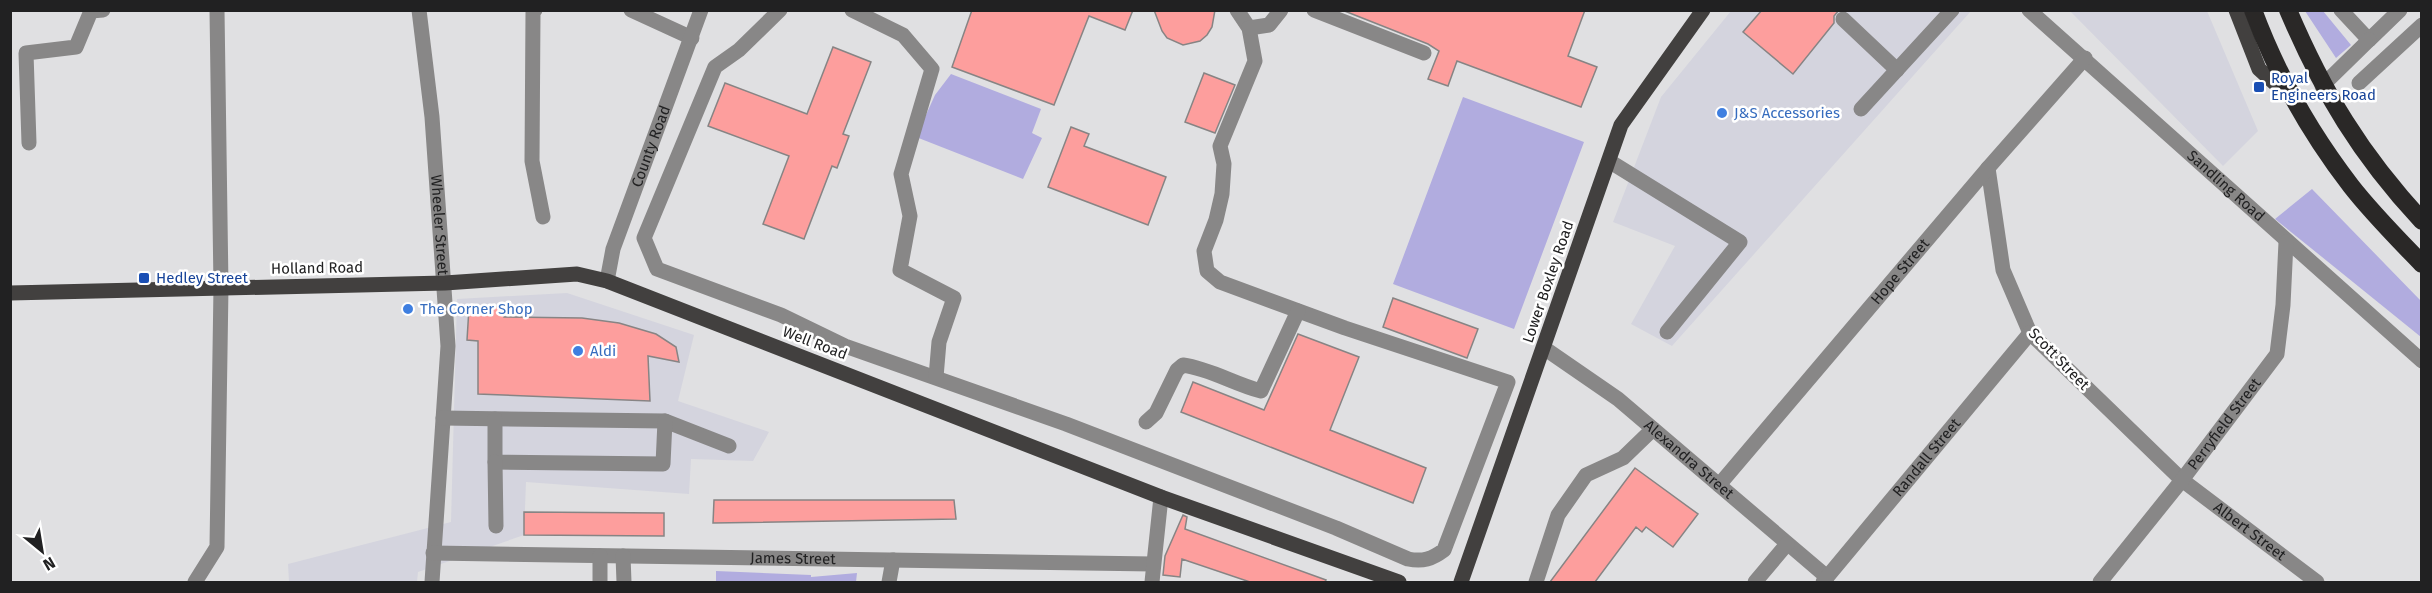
<svg xmlns="http://www.w3.org/2000/svg" width="2432" height="593" font-family="'Fira Sans',sans-serif">
  <rect width="100%" height="100%" fill="#e0e0e2"/>
  <path fill="#d4d4de" d="M1731,11H1971L1672,346L1631,324L1675,246L1613,222L1661,97Z
    M2070,11H2207L2258,131L2223,166Z
    M567,293L694,335L678,401L769,432L753,461L691,459L689,494L526,482L524,535L418,572L417,582H289L288,564L451,522L457,299Z"/>
  <path fill="#b1acdf" d="M2305,11H2323L2351,45L2336,58Z
    M951,74L1041,109L1032,133L1042,138L1023,179L916,137L935,95Z
    M1463,97L1584,142L1514,329L1393,284Z
    M2312,189L2421,301V337L2275,219Z
    M716,571L811,575V577L857,573L856,582H716Z"/>
  <path fill="#fd9e9d" stroke="#878484" stroke-width="1.5" d="M972,10H1133L1125,30L1089,16L1054,105L952,67Z
    M1154,10H1215L1212,27L1207,35L1200,41L1183,45L1167,38L1162,31Z
    M1342,10H1585L1568,56L1597,67L1581,107L1457,61L1448,86L1428,79L1439,51L1428,44Z
    M1762,10H1839L1834,16V23L1793,74L1743,32Z
    M833,47L871,62L843,134L849,136L837,168L832,166L804,239L763,224L789,156L708,126L725,83L807,114Z
    M1204,73L1235,85L1215,133L1185,122Z
    M1071,127L1089,134L1084,146L1166,177L1148,225L1048,187Z
    M1393,298L1478,329L1467,358L1383,327Z
    M504,306V317L582,318L619,323L656,334L676,347L679,362L648,356L650,401L478,394V341L467,340L469,308Z
    M1298,334L1359,357L1330,430L1426,468L1413,503L1181,412L1193,382L1264,410Z
    M1635,468L1698,514L1673,547L1646,527L1642,532L1636,527L1595,582H1550Z
    M714,500H954L956,519L713,523Z
    M524,512L664,513V536L524,535Z
    M1183,515L1187,517L1185,529L1326,580L1325,582H1250L1182,559L1180,577L1163,575L1165,556Z"/>
  <g fill="none" stroke-linecap="round" stroke-linejoin="round">
    <g stroke="#888787" stroke-width="15">
      <path id="s1" d="M419,10L432,117L448,346L432,582"/>
      <path d="M535,10L533,12L532,161L543,217"/>
      <path d="M631,10L692,38"/>
      <path d="M780,10L739,50L715,67L644,238L657,269L781,315L845,346L1066,424L1336,528L1408,559C1423,562 1432,559 1444,550L1508,382L1345,328L1220,282L1207,271L1204,251L1216,220L1222,194L1224,164L1220,146L1255,61L1249,28L1237,10"/>
      <path d="M852,10L903,35L932,69L901,174L910,216L900,270L954,298L939,342L936,377"/>
      <path d="M1314,10L1424,53"/>
      <path id="s2" d="M2029,10L2422,361"/>
      <path d="M2341,10L2369,40L2400,10"/>
      <path d="M1843,19L1897,70"/>
      <path d="M1249,28L1269,25L1281,10"/>
      <path d="M2359,83L2422,25"/>
      <path d="M2322,86L2369,40"/>
      <path d="M1861,109L1952,10"/>
      <path d="M29,143L26,53L76,47L91,11L103,10"/>
      <path d="M1609,161L1740,242L1667,332"/>
      <path id="s3" d="M1988,168L2003,270L2030,333L2182,480L2317,582"/>
      <path id="s4" d="M607,281L613,249L701,10"/>
      <path id="s5" d="M1544,348L1618,399L1827,577"/>
      <path d="M443,418L665,421L729,446"/>
      <path d="M495,419V462L663,464L665,421"/>
      <path d="M1146,422L1156,413L1177,370L1183,365C1211,369 1234,384 1261,391L1298,311"/>
      <path d="M495,462L496,526"/>
      <path id="s6" d="M1719,485L1988,168L2085,58"/>
      <path id="s7" d="M433,553L1153,564"/>
      <path d="M623,556L624,582"/>
      <path d="M195,582L217,547L221,287L217,10"/>
      <path d="M600,582V556"/>
      <path d="M889,582L893,560"/>
      <path d="M1152,582L1161,497"/>
      <path d="M1536,582L1558,515L1586,475L1623,458L1653,429"/>
      <path d="M1755,582L1787,544"/>
      <path id="s8" d="M1823,582L2030,333"/>
      <path id="s9" d="M2100,582L2182,480L2277,354L2283,305L2286,242"/>
    </g>
    <path stroke="#42403f" stroke-width="15" d="M2236,10L2259,69L2290,97
      M10,293L445,283L577,274L607,281L1161,497L1399,582
      M1461,582L1621,125L1703,10"/>
    <path stroke="#2a2827" stroke-width="18" d="M2253,10C2276,72 2311,134 2351,186C2372,213 2398,239 2422,264
      M2288,10C2324,94 2360,154 2422,221"/>
  </g>
  <g fill="#1a4fb4" stroke="#fff" stroke-width="2">
    <rect x="2253" y="81" width="12" height="12" rx="3"/>
    <rect x="138" y="272" width="12" height="12" rx="3"/>
  </g>
  <g fill="#3f7fe0" stroke="#fff" stroke-width="2">
    <circle cx="1722" cy="113" r="6"/>
    <circle cx="408" cy="309" r="6"/>
    <circle cx="578" cy="351" r="6"/>
  </g>
  <g text-anchor="middle" stroke-width="5" stroke-linejoin="round" paint-order="stroke">
    <g font-size="15" fill="#164399" stroke="#fff" text-anchor="start">
      <text x="2271" y="83">Royal<tspan x="2271" dy="17">Engineers Road</tspan></text>
      <text x="156" y="283">Hedley Street</text>
    </g>
    <g font-size="15" fill="#366cbe" stroke="#fff" text-anchor="start">
      <text x="1734" y="118">J&amp;S Accessories</text>
      <text x="420" y="314">The Corner Shop</text>
      <text x="590" y="356">Aldi</text>
    </g>
    <g font-size="15" fill="#212122" stroke="#fff">
      <text dy="5" stroke="none"><textPath href="#s4" startOffset="142">County Road</textPath></text>
      <text dy="5" stroke="none"><textPath href="#s2" startOffset="264">Sandling Road</textPath></text>
      <text dy="5" stroke="none"><textPath href="#s1" startOffset="216">Wheeler Street</textPath></text>
      <text transform="translate(317 268) rotate(-1)" y="5">Holland Road</text>
      <text dy="5" stroke="none"><textPath href="#s6" startOffset="280">Hope Street</textPath></text>
      <text transform="translate(1548 282) rotate(-71)" y="5">Lower Boxley Road</text>
      <text transform="translate(815 343) rotate(21)" y="5">Well Road</text>
      <text transform="translate(2059 359) rotate(46)" y="5">Scott Street</text>
      <text dy="5" stroke="none"><textPath href="#s9" startOffset="201">Perryfield Street</textPath></text>
      <text dy="5" stroke="none"><textPath href="#s8" startOffset="162">Randall Street</textPath></text>
      <text dy="5" stroke="none"><textPath href="#s5" startOffset="183">Alexandra Street</textPath></text>
      <text dy="5" stroke="none"><textPath href="#s3" startOffset="468">Albert Street</textPath></text>
      <text dy="5" stroke="none"><textPath href="#s7" startOffset="360">James Street</textPath></text>
    </g>
  </g>
  <rect width="2432" height="593" fill="none" stroke="#212122" stroke-width="24"/>
  <g transform="translate(42 551) rotate(150)" stroke="#ffffff" stroke-width="4.5" paint-order="stroke">
  <path d="M0-4.5L10 22L0 15L-10 22Z" fill="#212122"/>
  <text y="-9" font-size="16" font-weight="bold" text-anchor="middle" fill="#212122">N</text>
  </g>
</svg>
